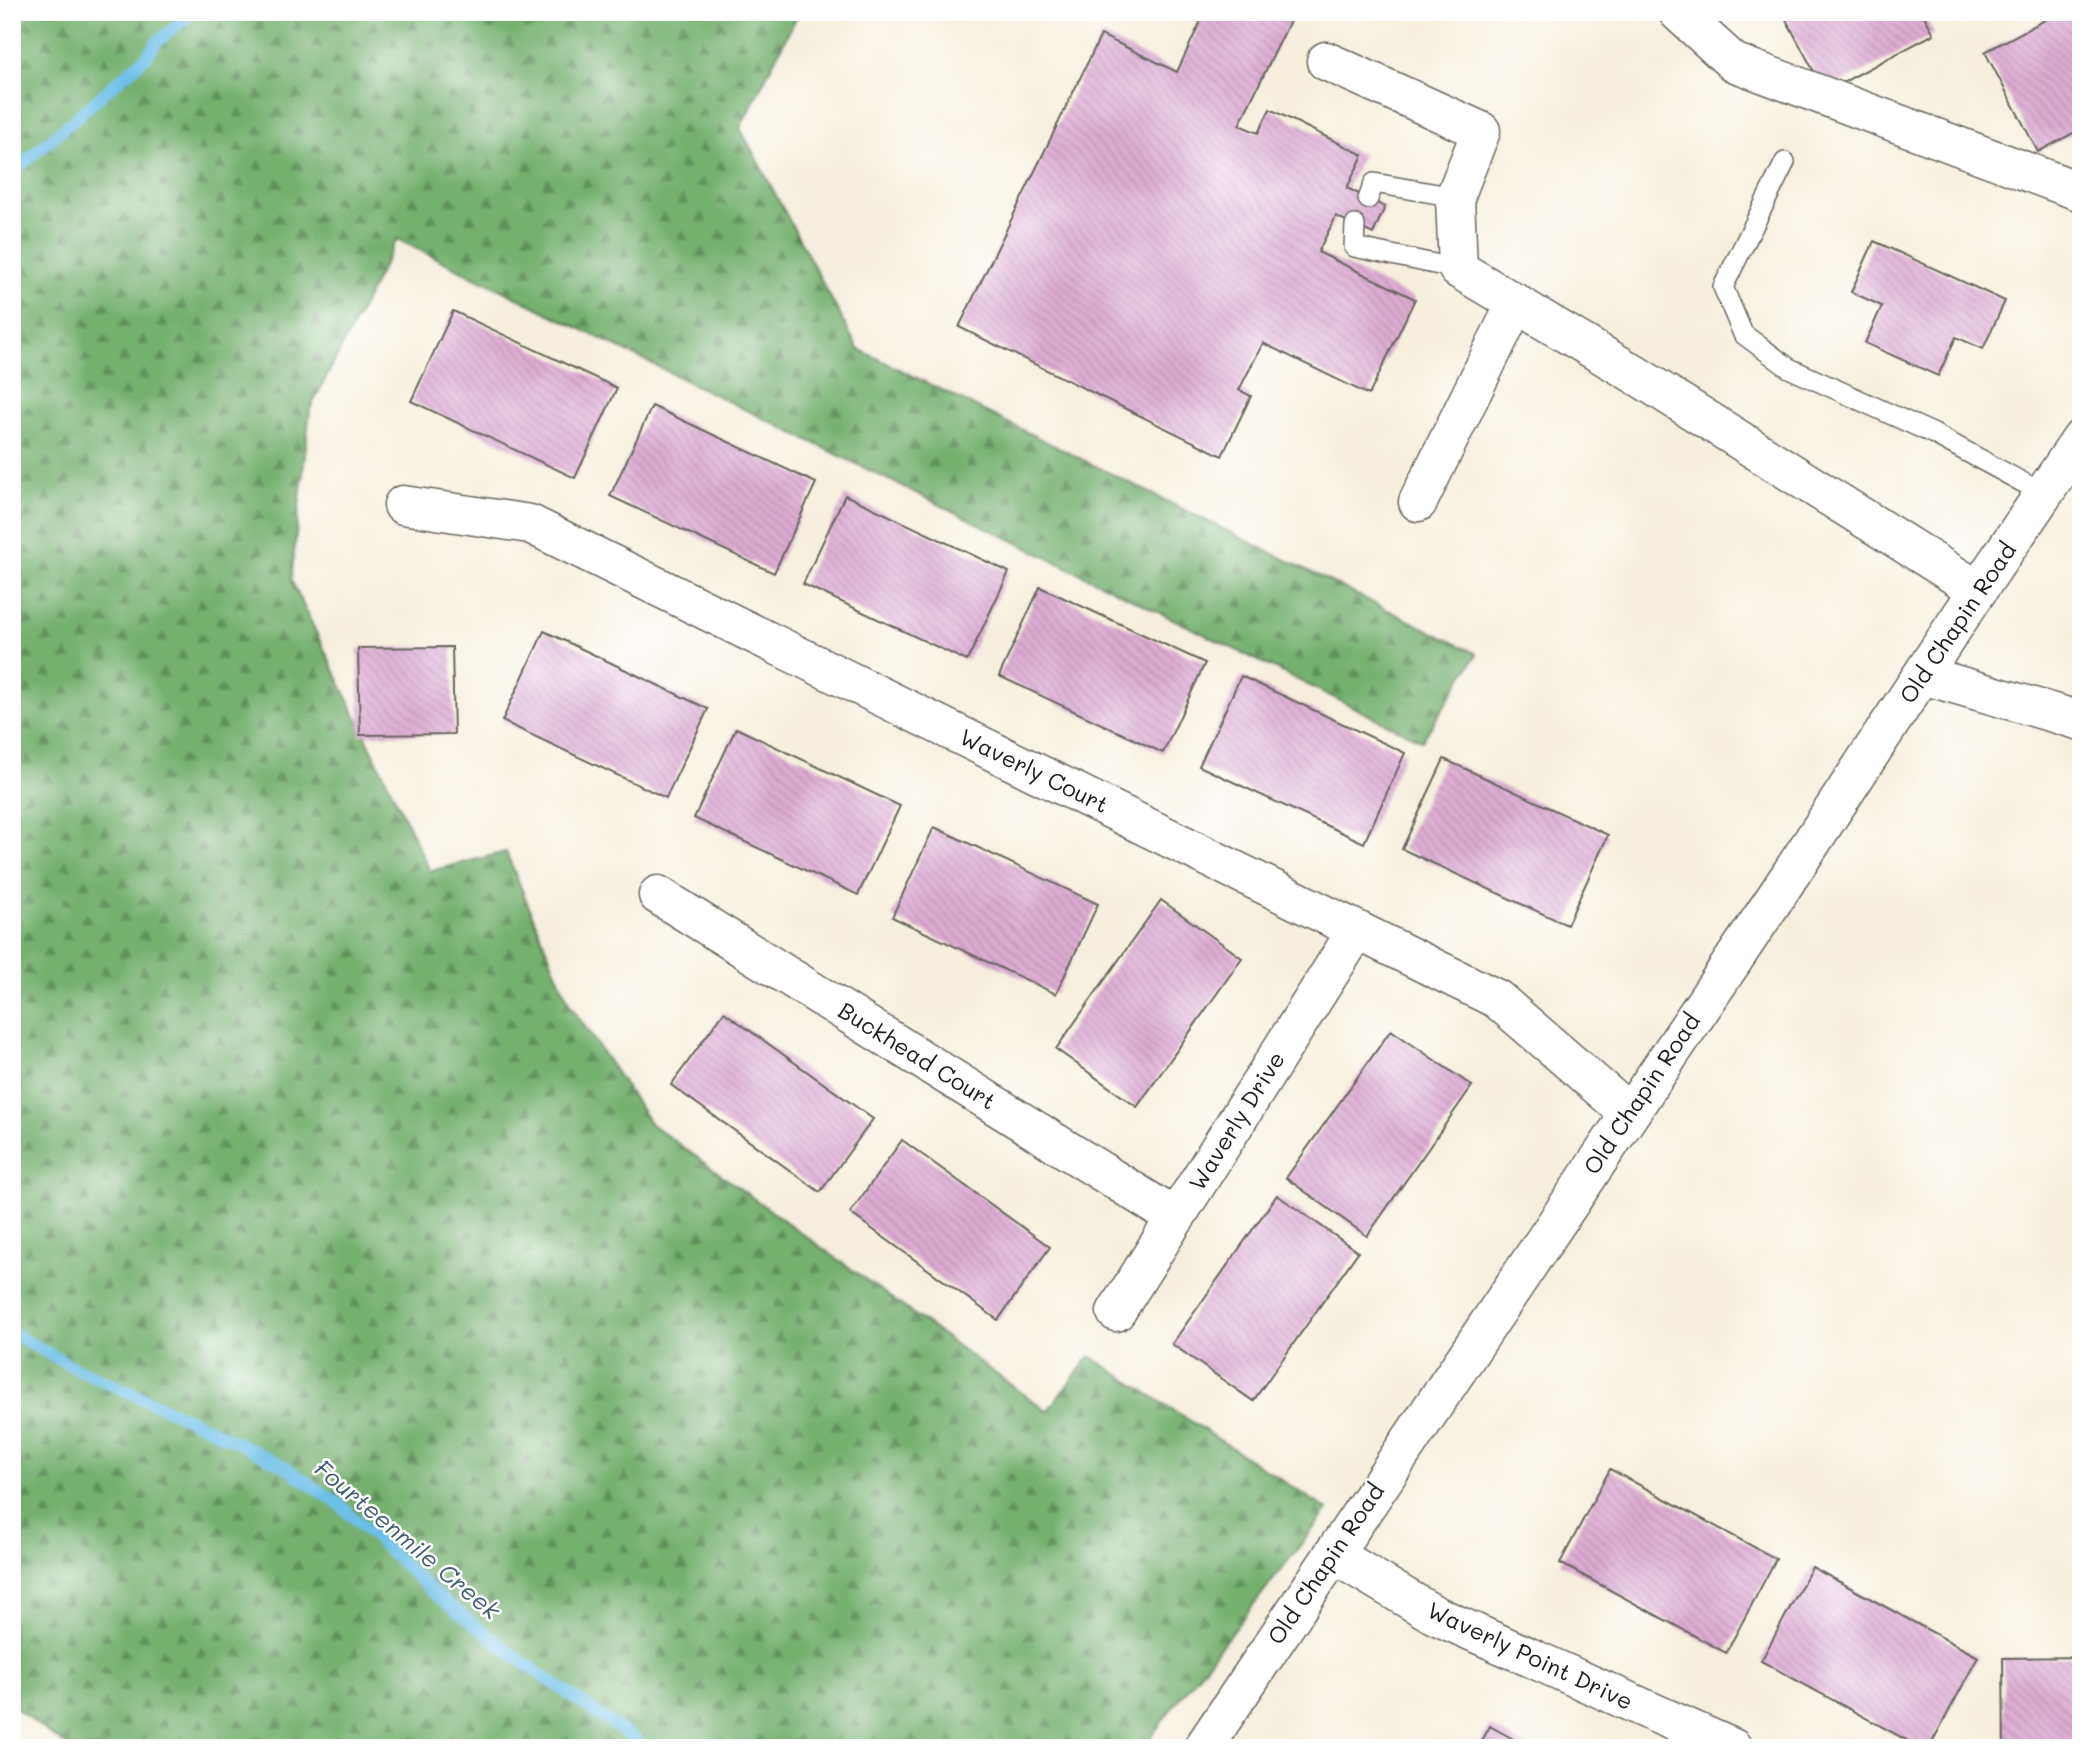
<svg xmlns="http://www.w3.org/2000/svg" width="2093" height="1760" font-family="Mali,sans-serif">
  <defs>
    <pattern id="forest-firs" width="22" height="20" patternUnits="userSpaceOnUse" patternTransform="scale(1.75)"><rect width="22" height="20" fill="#75b06e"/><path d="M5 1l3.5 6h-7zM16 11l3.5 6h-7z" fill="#5f8e5a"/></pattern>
    <pattern id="building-back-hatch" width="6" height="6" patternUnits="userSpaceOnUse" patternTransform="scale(1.75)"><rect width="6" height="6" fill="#ddacd2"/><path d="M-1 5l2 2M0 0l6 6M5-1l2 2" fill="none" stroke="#bd93b4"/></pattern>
  </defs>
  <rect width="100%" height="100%" fill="#fff"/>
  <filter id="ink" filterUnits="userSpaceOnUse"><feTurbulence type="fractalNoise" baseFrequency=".0143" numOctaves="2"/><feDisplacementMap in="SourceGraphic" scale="14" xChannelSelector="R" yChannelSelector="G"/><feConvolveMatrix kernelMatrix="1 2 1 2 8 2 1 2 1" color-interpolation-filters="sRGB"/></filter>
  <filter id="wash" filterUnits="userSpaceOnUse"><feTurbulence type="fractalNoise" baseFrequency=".00686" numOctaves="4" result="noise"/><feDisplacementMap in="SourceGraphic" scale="28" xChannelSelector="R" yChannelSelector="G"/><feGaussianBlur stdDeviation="1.57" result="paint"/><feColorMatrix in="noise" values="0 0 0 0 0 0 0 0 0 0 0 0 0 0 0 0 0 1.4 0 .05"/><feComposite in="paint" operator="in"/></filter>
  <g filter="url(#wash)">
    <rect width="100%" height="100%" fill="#f6efdd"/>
    <path fill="url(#forest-firs)" stroke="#486645" stroke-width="2" d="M12,12H799L740,128L858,349L1477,654L1422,741L397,239L310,409L291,580L430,871L506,852L569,1003L651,1124L1047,1411L1090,1356L1328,1510L1169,1712L1143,1748H69L12,1705Z"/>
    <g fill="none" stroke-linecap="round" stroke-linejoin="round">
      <path stroke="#6dbfe8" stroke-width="12" d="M12,173L146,57L157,42L193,12
        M12,1333L71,1366L208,1428L282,1465L339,1504L434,1593L524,1663L647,1748"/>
    </g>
    <g id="blocks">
      <path fill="url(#building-back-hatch)" d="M1205,12H1277L1291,19L1239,125L1258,133L1270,109L1363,155L1347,188L1385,207L1373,234L1336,216L1318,252L1415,299L1369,395L1263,343L1239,390L1251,396L1222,456L959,327L1101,35L1177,72Z
        M1782,12H1922L1934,34L1825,92Z
        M2060,12H2081V129L2038,152L1985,52Z
        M1874,241L2005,301L1983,349L1956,337L1938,376L1865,343L1882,306L1851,292Z
        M453,311L617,388L575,478L411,401Z
        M652,406L816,483L774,573L610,496Z
        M845,495L1009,572L967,661L803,584Z
        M1040,587L1205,663L1163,753L999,676Z
        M544,631L708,709L666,798L502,721Z
        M452,647L454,734L360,735L358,648Z
        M1241,676L1405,753L1364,843L1199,766Z
        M736,728L900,806L858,895L694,818Z
        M1444,759L1608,835L1567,925L1402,849Z
        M934,827L1098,904L1056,994L892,917Z
        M1161,900L1242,958L1137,1107L1056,1049Z
        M724,1012L873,1119L820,1192L671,1085Z
        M1391,1030L1472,1086L1367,1236L1286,1178Z
        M902,1140L1050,1247L998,1320L850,1213Z
        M1277,1195L1358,1252L1253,1401L1172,1344Z
        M1610,1469L1776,1559L1726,1653L1560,1563Z
        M1812,1567L1978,1657L1929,1748H1921L1761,1661Z
        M2081,1657V1748H2004L2003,1658Z
        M1490,1726L1529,1748H1478Z"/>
    </g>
  </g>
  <g filter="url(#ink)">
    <use href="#blocks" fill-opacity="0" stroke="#686660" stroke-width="2"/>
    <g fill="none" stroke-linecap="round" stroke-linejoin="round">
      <g stroke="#686660" stroke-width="22">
        <path id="lane" d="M1785,162L1723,287L1743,334L1789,368L1934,434L2044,494
          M1368,199L1374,183L1455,197
          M1355,225L1354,247L1458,269"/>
      </g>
      <g stroke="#686660" stroke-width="41">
        <path id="street" d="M1678,12L1733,62L2081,192
          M1326,61L1481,131L1455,197L1458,269L1636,375L1978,590
          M1418,502L1516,303
          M403,505L530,524L1497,999L1629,1113
          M1923,675L2081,721
          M658,895L1176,1218
          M1116,1312L1357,930
          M1333,1554L1435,1615L1733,1748"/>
      </g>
      <g stroke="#686660" stroke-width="41">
        <path id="secondary" d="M1203,1748L1773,901L1978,590L2081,439"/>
      </g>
      <use href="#lane" stroke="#fff" stroke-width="19"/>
      <use href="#street" stroke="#fff" stroke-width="38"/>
      <use href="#secondary" stroke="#fff" stroke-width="38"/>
    </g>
  </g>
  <g text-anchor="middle" stroke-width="5" stroke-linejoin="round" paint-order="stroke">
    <g font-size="23" fill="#1c1c1c" stroke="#fff">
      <text transform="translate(1958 623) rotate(-56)" y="8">Old Chapin Road</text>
      <text transform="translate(1034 771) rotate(26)" y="8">Waverly Court</text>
      <text transform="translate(917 1056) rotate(32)" y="8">Buckhead Court</text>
      <text transform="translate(1642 1094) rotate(-56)" y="8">Old Chapin Road</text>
      <text transform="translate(1237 1121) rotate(-58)" y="8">Waverly Drive</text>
      <text transform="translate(1326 1564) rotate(-56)" y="8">Old Chapin Road</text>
      <text transform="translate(1530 1656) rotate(25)" y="8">Waverly Point Drive</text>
    </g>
    <g font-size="24" font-style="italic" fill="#3c5d6e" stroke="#fff">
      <text transform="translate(407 1540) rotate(40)" y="8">Fourteenmile Creek</text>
    </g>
  </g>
  <rect width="2093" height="1760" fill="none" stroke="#fff" stroke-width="42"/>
</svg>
